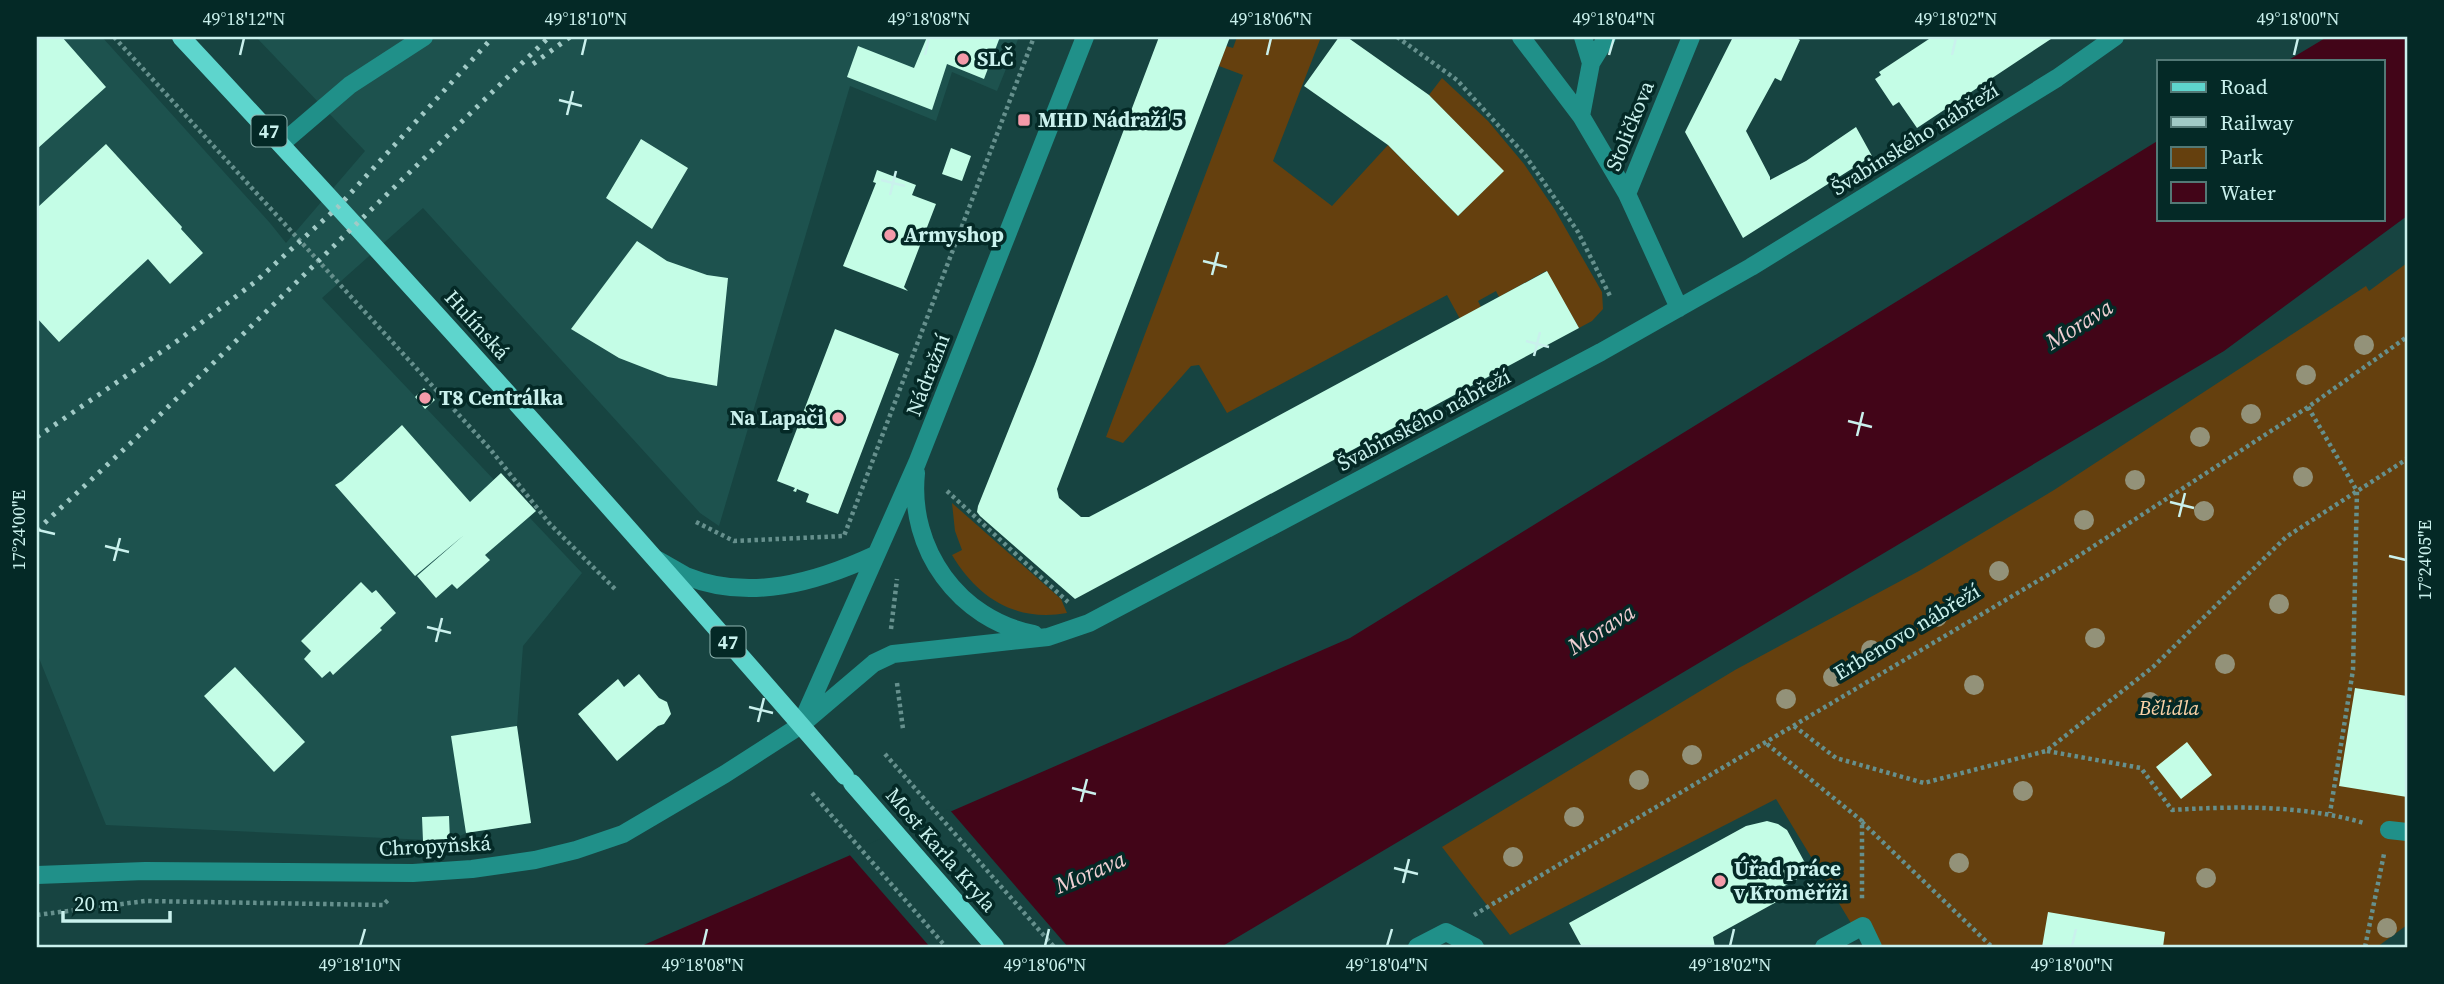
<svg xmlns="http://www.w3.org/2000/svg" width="2444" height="984" font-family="'Source Serif 4',serif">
  <rect width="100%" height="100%" fill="#174441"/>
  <path fill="#1d524e" d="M37,37H102L270,223L286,243L365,151L256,37H1019L997,91L952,72L936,121L850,86L719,526L700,513L423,208L322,298L582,573L523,646L517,726L531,823L466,833L450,841L106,825L37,653Z"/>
  <path fill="#65400e" d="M1237,37H1321L1273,161L1332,206L1388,145L1458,216L1503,171L1429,95L1442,78L1488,121L1524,164L1555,210L1602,292L1603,309L1592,321L1579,328L1546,271L1499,297L1496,291L1478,301L1481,307L1460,319L1447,295L1227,413L1199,365L1191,366L1123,443L1106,437L1243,75L1219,66L1226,46L1233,48Z
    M2407,263V925L2377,947H1863L1860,938L1776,799L1510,935L1442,847L1735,670L1919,571L2054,490L2366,286L2369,291Z
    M952,503L1061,599L1067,613C1015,622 978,598 952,555L962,550L955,531Z"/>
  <path fill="#420518" d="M2327,37H2407V216L2224,351L1221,947H639L1350,638L2159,140V219H2383V61H2287Z"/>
  <path fill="#174441" d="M949,809L1068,947H930L848,853Z"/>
  <path fill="#c4fde6" d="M37,37H62L106,87L37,149Z
    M927,37H1000L984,79L947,64L932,110L847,77L858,46L914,68Z
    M1159,37H1230L1057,489L1059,498L1081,517H1089L1148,486L1547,271L1579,328L1075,599L980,516L977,512L978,506L1035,364Z
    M1339,37H1347L1429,95L1504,171L1458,216L1388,145L1304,86Z
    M1733,37H1795L1800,40L1781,81L1775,78L1746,131L1770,177V180L1806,161L1856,127L1872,156L1743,238L1685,132Z
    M1932,37H2054L1917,128L1899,102L1893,106L1875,79L1881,75L1879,72Z
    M641,139L688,168L652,229L606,198Z
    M106,144L182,227L181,229L203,253L170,284L148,259L59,342L37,318V208Z
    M951,148L971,156L962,181L942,174Z
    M877,170L916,185L912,195L936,204L904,287L908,291L843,266L876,183L873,182Z
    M637,241L667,261L707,275L728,278L717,386L668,377L619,358L571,329Z
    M835,329L899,354L838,514L806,502L809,494L797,489L796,492L793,491L795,488L777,481Z
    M424,388L435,400L425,409L415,397Z
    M402,425L470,502L501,473L536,511L485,555L490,560L457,589L452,584L436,598L417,576L464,535L415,576L335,485L342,481Z
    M361,582L372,593L376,590L396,613L380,628L382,630L333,675L330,671L322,678L304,659L311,651L301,641Z
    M235,667L305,742L274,772L204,696Z
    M639,674L659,698L667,702L671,714L664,724L658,726L617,761L578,714L618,679L624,687Z
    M2355,688L2407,696V797L2339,786Z
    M517,726L531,823L466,833L451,736Z
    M2187,742L2212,775L2181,799L2156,767Z
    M449,816L450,841H423L422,817Z
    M1767,821L1778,824L1787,830L1810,872L1777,890L1782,899L1713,937L1715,947H1582L1569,923L1746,826Z
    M2048,912L2165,932L2163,947H2042Z"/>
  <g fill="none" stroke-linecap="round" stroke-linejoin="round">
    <path stroke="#66908d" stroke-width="4.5" stroke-dasharray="3.5 3.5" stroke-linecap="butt" d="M114,37L490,449L550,524L617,591
      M1397,37L1457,80L1525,155L1578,232L1611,298
      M2308,407L2357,491L2353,670L2330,813
      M947,491L1068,602
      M696,522L734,541L844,536L1034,37
      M891,629L897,579
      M897,683L903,729
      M1794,726L1836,758L1924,783L2046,751L2153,667L2286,537L2407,459
      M1767,744L1862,821V900
      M2047,751L2141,768L2172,810C2235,806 2303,805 2364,823
      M885,754L1054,947
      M812,793L946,947
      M1862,822L1992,947
      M37,915L145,901L383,905L389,899
      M1474,915L2063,566L2308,407L2407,337
      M2365,947L2384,854"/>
    <path stroke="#209089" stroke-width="18" d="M1521,37L1581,116L1627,194L1679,308
      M1583,37L1591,63
      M1581,116L1591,63L1607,37
      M281,144L350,85L424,37
      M1627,194L1691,37
      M916,473C908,549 959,620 1034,634
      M658,560C667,565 677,571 686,576C749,602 817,582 875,555
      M802,722L917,463L1085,37
      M2389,830L2407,832
      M37,875L145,871L413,873L472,869L535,860L576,850L623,834L725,774L801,725L874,663L893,654L1048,637L1089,623L1601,352L1751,267L2057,78L2115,37
      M1417,947L1446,932L1475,947
      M1824,947L1863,926L1873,947"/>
    <path stroke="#5ed5cd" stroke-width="18" d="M181,37C407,279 628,525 845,776
      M852,783L995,947"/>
    <path stroke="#a1cac6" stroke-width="5" stroke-dasharray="3.5 7" stroke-linecap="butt" d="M533,64L570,37
      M37,437L180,339L255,282L338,207L493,37
      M37,530L134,440L549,37"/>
  </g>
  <g fill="#939279">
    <circle cx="2364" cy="345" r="10"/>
    <circle cx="2306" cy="375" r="10"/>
    <circle cx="2251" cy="414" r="10"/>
    <circle cx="2200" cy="437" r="10"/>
    <circle cx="2303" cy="477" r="10"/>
    <circle cx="2135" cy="480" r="10"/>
    <circle cx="2204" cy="511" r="10"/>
    <circle cx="2084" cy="520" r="10"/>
    <circle cx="1999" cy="571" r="10"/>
    <circle cx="2279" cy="604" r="10"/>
    <circle cx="1937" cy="617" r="10"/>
    <circle cx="2095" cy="638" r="10"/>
    <circle cx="1871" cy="650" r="10"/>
    <circle cx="2225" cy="664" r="10"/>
    <circle cx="1833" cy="677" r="10"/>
    <circle cx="1974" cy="685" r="10"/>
    <circle cx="1786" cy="699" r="10"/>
    <circle cx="2150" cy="702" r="10"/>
    <circle cx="1692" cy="755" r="10"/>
    <circle cx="1639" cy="780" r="10"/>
    <circle cx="2023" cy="791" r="10"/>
    <circle cx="1574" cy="817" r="10"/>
    <circle cx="1513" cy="857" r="10"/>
    <circle cx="1959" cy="863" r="10"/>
    <circle cx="2206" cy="878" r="10"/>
    <circle cx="2387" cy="928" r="10"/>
  </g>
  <path fill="none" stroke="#caf1ed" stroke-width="2.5" d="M240,55L244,38M582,55L586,38M925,55L929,38M1267,55L1271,38M1609,55L1614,38M1952,55L1956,38M2294,55L2298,38M559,100L582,106M567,115L573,91M881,180L905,186M890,195L896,171M1203,261L1227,267M1212,275L1218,252M1526,341L1549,347M1534,356L1540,332M1848,421L1872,427M1857,436L1863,412M2170,502L2194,508M2179,517L2185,493M38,530L55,534M105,546L129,552M2389,556L2406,560M114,561L120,538M427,627L451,633M436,642L442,618M749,707L773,713M758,722L764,698M1072,788L1096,794M1081,802L1087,779M1394,868L1418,874M1403,883L1409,859M360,946L365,929M703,946L707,929M1045,946L1049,929M1387,946L1392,929M1730,946L1734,929M2072,946L2076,929"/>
  <g fill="#f39aa9" stroke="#042926" stroke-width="2.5">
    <circle cx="963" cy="59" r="7"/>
    <rect x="1017" y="113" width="14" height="14" rx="3.5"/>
    <circle cx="890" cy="235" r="7"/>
    <circle cx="425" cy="398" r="7"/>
    <circle cx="838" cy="418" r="7"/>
    <circle cx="1720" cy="881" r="7"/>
  </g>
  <g text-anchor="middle" stroke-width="7" stroke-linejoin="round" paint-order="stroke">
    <g fill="#042926" stroke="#8fb5b1" stroke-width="2">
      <rect x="251.5" y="115.5" width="35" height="31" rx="5"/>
      <rect x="710.5" y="626.5" width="35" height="31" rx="5"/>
    </g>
    <g font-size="19" font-weight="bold" fill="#caf1ed">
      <text x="269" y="138">47</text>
      <text x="728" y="649">47</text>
    </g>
    <g font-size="21" font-weight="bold" fill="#caf1ed" stroke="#042926" text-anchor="start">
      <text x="977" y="66">SLČ</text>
      <text x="1038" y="127">MHD Nádraží 5</text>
      <text x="904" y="242">Armyshop</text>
      <text x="439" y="405">T8 Centrálka</text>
      <text x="824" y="425" text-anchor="end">Na Lapači</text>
      <text x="1734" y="876">Úřad práce<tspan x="1734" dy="24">v Kroměříži</tspan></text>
    </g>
    <g font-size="21" fill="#caf1ed" stroke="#042926">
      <text transform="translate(1630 126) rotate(-68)" y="7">Stoličkova</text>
      <text transform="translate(1915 139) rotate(-32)" y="7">Švabinského nábřeží</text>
      <text transform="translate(477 325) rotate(48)" y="7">Hulínská</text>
      <text transform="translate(928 375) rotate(-69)" y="7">Nádražní</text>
      <text transform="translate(1424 420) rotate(-28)" y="7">Švabinského nábřeží</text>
      <text transform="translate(1907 632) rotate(-31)" y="7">Erbenovo nábřeží</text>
      <text transform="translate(435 846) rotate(-3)" y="7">Chropyňská</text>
      <text transform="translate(941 850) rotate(49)" y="7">Most Karla Kryla</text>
    </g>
    <g font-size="21" font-style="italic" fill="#f9d1a6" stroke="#042926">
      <text x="2169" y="715">Bělidla</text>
    </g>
    <g font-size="23" font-style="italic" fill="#efcfd3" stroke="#042926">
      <text transform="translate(2079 324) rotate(-32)" y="8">Morava</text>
      <text transform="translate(1601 629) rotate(-32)" y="8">Morava</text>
      <text transform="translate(1090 872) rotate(-23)" y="8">Morava</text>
    </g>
  </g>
  <rect width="2444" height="984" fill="none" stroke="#042926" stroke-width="77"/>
  <rect x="2157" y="60" width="228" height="161" fill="#042926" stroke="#537976" stroke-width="2"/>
  <rect x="2171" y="82" width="35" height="10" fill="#5ed5cd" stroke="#537976" stroke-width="2"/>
  <text x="2220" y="94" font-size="21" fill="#caf1ed">Road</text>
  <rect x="2171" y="117" width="35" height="10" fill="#a1cac6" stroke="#537976" stroke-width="2"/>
  <text x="2220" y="130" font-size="21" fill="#caf1ed">Railway</text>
  <rect x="2171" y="147" width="35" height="21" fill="#65400e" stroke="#537976" stroke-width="2"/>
  <text x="2220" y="164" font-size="21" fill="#caf1ed">Park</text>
  <rect x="2171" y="182" width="35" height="21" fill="#420518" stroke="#537976" stroke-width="2"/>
  <text x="2220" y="200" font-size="21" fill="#caf1ed">Water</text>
  <path d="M63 911v10h107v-10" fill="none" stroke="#caf1ed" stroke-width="3.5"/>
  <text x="74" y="911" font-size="21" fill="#caf1ed" stroke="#042926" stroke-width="5" paint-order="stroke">20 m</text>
  <rect x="38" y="38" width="2368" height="908" fill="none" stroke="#caf1ed" stroke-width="2.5"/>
  <g font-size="18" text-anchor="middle" fill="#caf1ed">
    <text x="244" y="25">49°18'12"N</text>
    <text x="586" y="25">49°18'10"N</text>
    <text x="929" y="25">49°18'08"N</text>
    <text x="1271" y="25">49°18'06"N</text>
    <text x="1614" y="25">49°18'04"N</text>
    <text x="1956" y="25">49°18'02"N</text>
    <text x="2298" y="25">49°18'00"N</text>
    <text transform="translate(19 530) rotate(-90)" y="6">17°24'00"E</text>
    <text transform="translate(2425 560) rotate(-90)" y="6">17°24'05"E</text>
    <text x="360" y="971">49°18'10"N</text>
    <text x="703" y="971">49°18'08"N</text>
    <text x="1045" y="971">49°18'06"N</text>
    <text x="1387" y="971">49°18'04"N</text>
    <text x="1730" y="971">49°18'02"N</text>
    <text x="2072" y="971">49°18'00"N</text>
  </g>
</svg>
